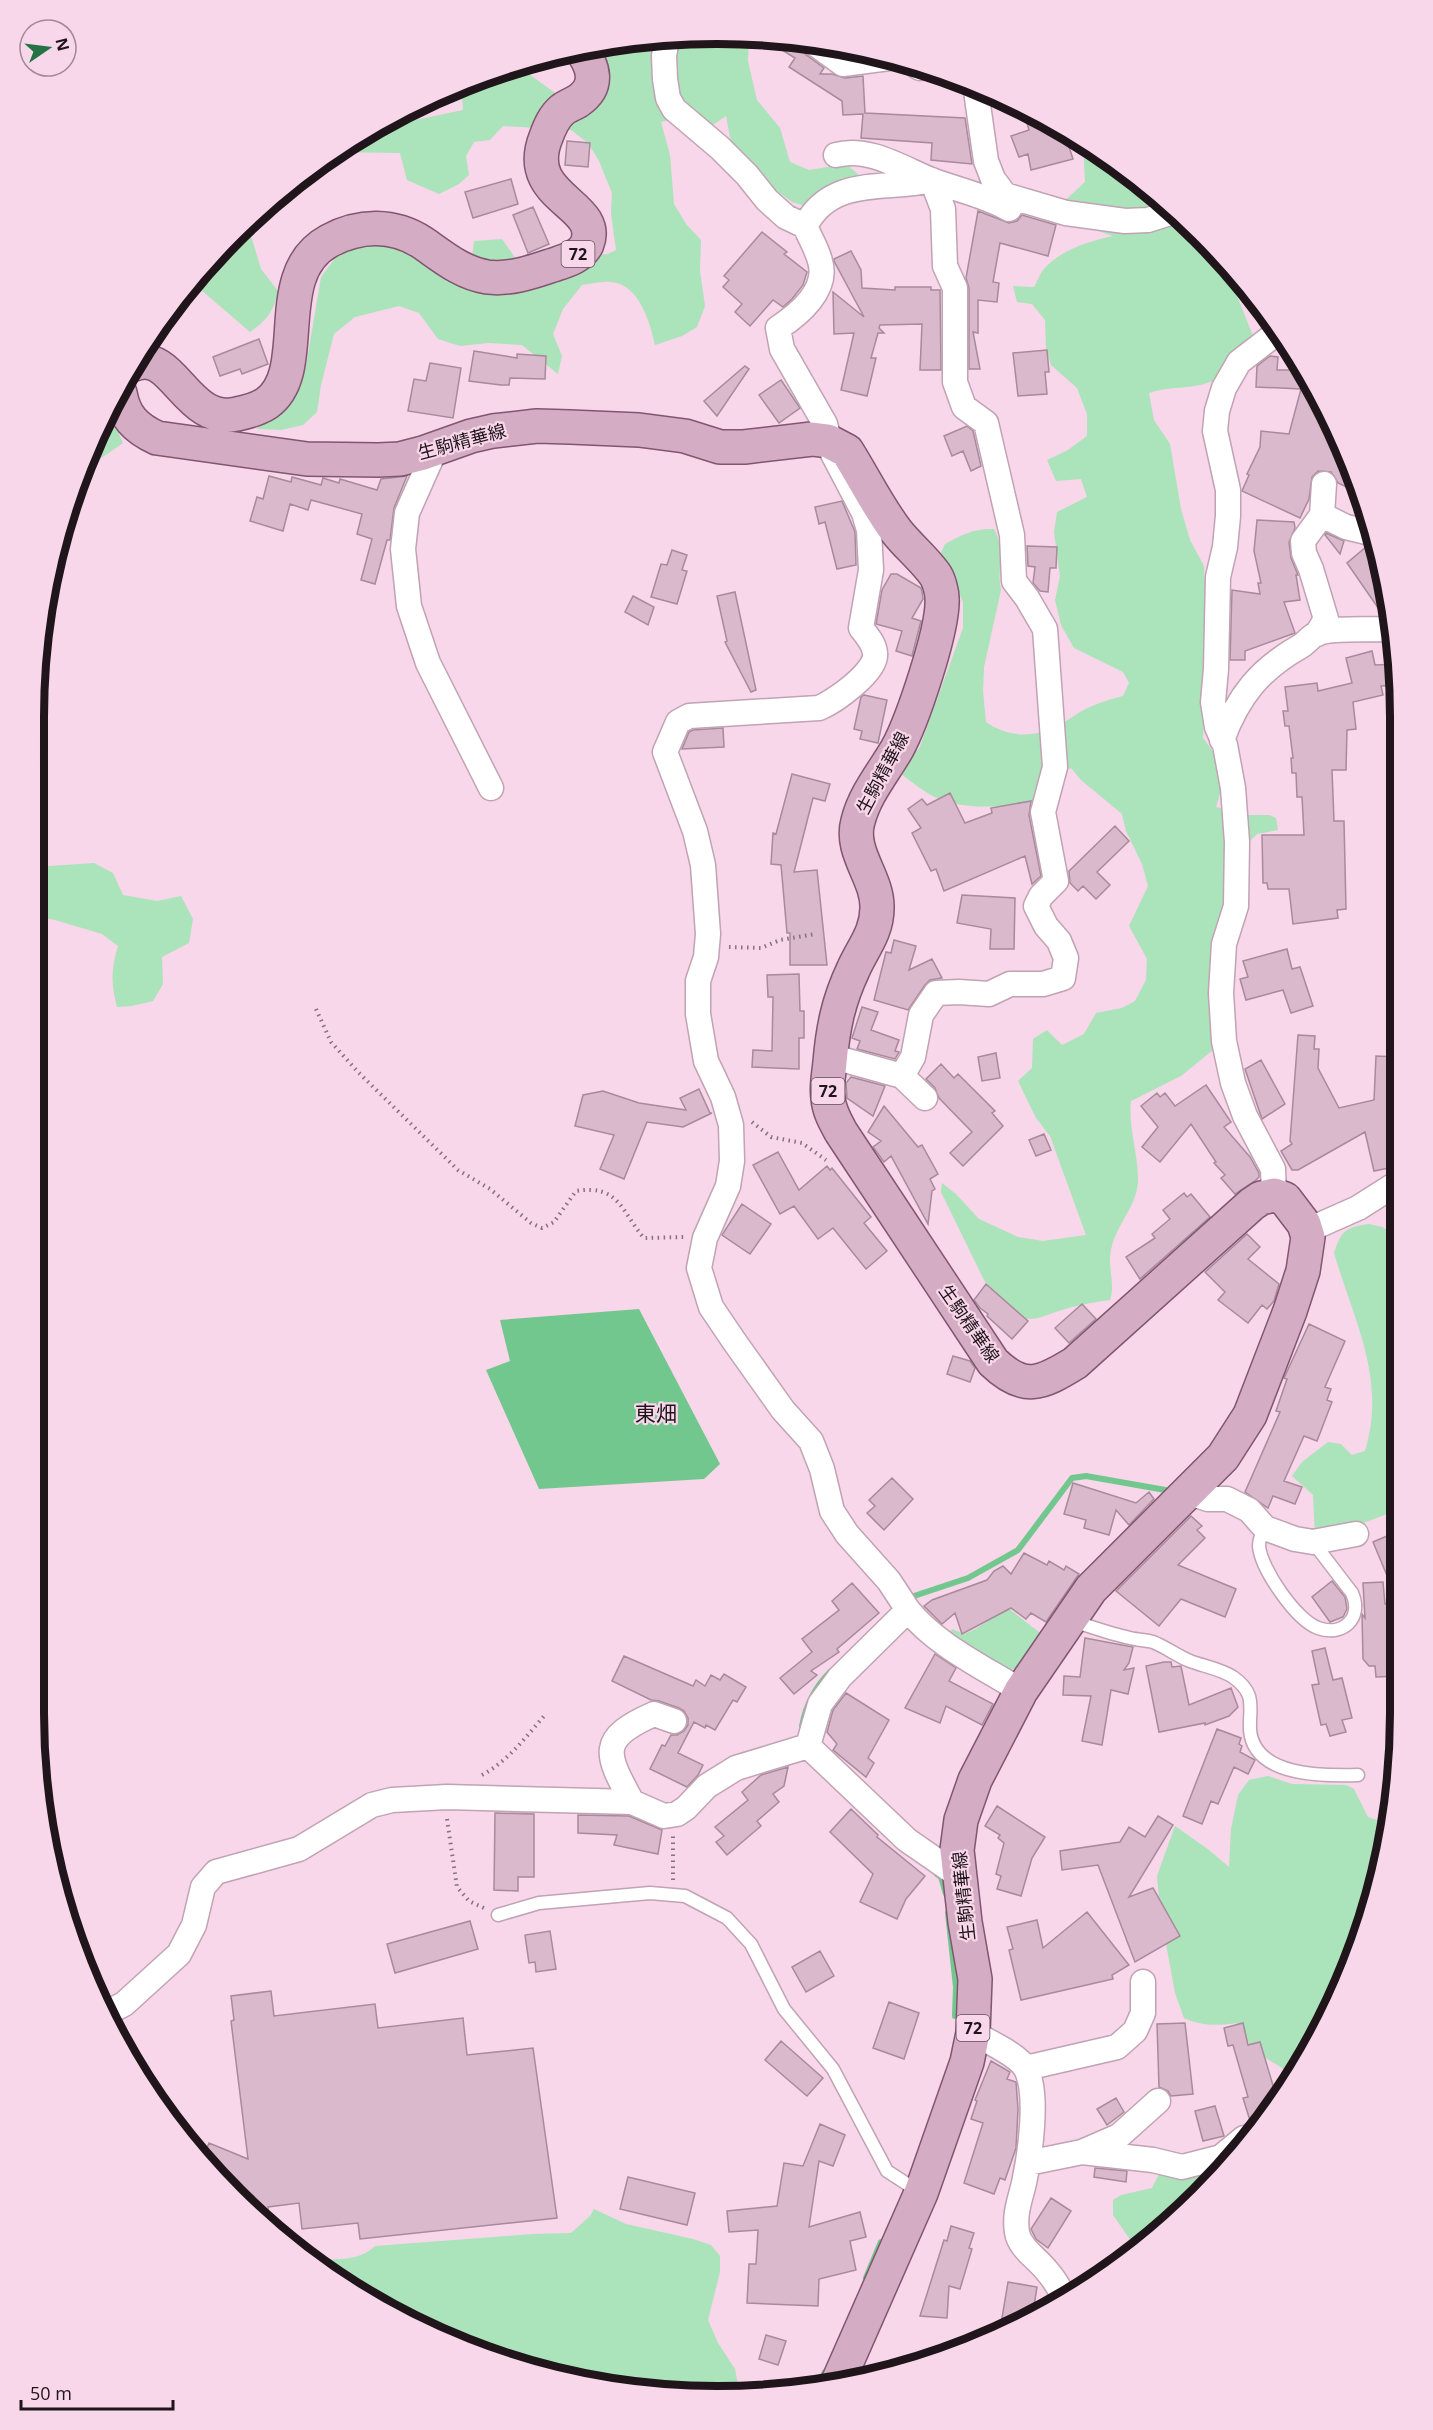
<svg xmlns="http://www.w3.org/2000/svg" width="1433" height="2430" font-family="'Open Sans','Noto Sans JP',sans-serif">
  <rect width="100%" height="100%" fill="#f7d7e9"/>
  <path fill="#abe3bb" d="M717,33L749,36L748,61L757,100L780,128L790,162L809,170L846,164L859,175V183L805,206L792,202L739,163L730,137L726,116L698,135L677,118L661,122L670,155L674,204L686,224L701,240L700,271L705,306L697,327L682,336L655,345C650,322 639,284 611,282C601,281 591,284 582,285L563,309L553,334L562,356L558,374L522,345L488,343L460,346L438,339L419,313L399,306L355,317L334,334L321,385L317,412L303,425L281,430L257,429L265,415L294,395L306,366L321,277L342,249L362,236L471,265L474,241L502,239L516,259L608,254L616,250L611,213L612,193L599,161L588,143L571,130L503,126L490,140L474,142L466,156L469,175L459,184L439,194L407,180L400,153L332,152L395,117L406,122L463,110L461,83L518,66L573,106L594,45Z
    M1083,141L1097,148L1222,258L1253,336C1243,349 1232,367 1219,377C1200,391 1171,385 1149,393L1154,420L1170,444L1181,509L1190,540L1204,566L1207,651L1203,738L1217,757L1221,790L1216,807L1246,815H1269L1276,818L1278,830L1257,834L1249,842L1242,879L1217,921L1209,997L1213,1050L1181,1076L1131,1101C1128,1126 1138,1153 1138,1179C1138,1205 1118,1222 1112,1246C1106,1265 1116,1282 1110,1300C1093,1302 1078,1305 1062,1310C1048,1314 1042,1319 1026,1319L997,1297L984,1280L941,1192L942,1183L956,1194L979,1219L1018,1237L1043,1241L1086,1235L1050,1136L1036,1118L1018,1081L1032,1068L1033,1039L1047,1030L1062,1045L1084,1034L1096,1013L1122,1008L1135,1001L1146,980L1147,959L1129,926L1148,886L1142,864L1126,831L1122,814L1081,780L1071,768L1051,778L1045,800C1009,806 971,812 937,798C925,793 912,782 901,774L903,760L919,749L963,628V602L941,553L945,544C961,535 975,528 994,529C1007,554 996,565 1001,590L984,667L983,691L986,722C1009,738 1035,738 1060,725C1067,721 1073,716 1080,712C1094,704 1108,700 1123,696L1129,683L1123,672L1074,648L1061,625L1055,600L1060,576L1054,532L1057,512L1087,497L1081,479L1056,481L1047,460L1068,450L1087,436V414L1077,388L1051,365L1046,347L1045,320L1032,304L1017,302L1013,286L1034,287C1037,282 1040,274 1043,270C1060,250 1089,241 1113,236L1083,226L1059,206L1085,182Z
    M242,226L252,239L261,269L278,291C274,311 267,320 250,332L193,283L233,233Z
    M110,414L123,443L100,459L91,452Z
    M94,863L113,873L123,895L157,901L181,896L193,919L189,943L162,957L163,984L153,1001L132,1006L117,1007C111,983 111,970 118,946L102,934L55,920L35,916V867Z
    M1369,1224L1382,1227L1399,1237V1513H1390L1347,1529L1315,1536L1313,1495L1292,1476L1302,1462L1328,1442L1341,1444L1352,1455L1365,1451C1387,1379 1354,1321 1334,1253C1341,1231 1346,1227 1369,1224Z
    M1004,1605L1044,1636L1017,1668L1002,1673L947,1638L952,1629L964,1634C981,1628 992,1618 1004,1605Z
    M1268,1776L1292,1784L1346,1785L1354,1789L1368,1817L1386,1823L1364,1934L1291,2080L1282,2068L1253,2050L1237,2023C1217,2026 1202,2026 1184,2018L1175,1993L1160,1911L1157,1876L1175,1826L1209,1850L1229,1867L1231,1829L1238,1795L1249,1780Z
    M1243,2144L1200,2197L1138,2251L1113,2215V2200L1121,2195L1152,2188L1164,2164Z
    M594,2209L626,2224L693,2239L711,2245L720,2256V2272L708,2320L718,2343L735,2369L740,2395L716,2397L583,2384L497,2361L414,2326L316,2265L314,2259C336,2259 359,2262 375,2246L533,2234L571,2233L590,2216Z"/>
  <path fill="#72c78e" d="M639,1309L720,1464L704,1479L539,1489L486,1370L510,1361L500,1320Z"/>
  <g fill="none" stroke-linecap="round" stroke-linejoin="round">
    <path stroke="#72c78e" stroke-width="6" d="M908,1598L968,1578L1018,1550L1072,1478L1086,1476L1171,1491
      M802,1726C806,1705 815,1687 830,1672
      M937,1874L941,1877L946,1894
      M948,1913L956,1987L955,2016
      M866,2278L881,2242
      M816,2389L825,2372"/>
  </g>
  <path fill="#d9b9cb" stroke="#a88a9b" stroke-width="1.5" d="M763,38L800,41L801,48L805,54L824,68L820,74H832L845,78L863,76L865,113L965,118L972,164L931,160L932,143L861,138L863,114L843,115L842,101L789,67L795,58Z
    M1023,109L1064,131L1073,159L1031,170L1028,154L1019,157L1011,136L1029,130Z
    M567,141L590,143L588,167L565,165Z
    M511,179L518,204L473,218L465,192Z
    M533,207L549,244L528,253L513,215Z
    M978,211L1009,223L1017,221L1022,215L1056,225L1048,256L1000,243L993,282L999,283L997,302L978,300V333L973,332L980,369H969V288L966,278Z
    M762,232L787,252L784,254L807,272L803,285L792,299L783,307L773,300L750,326L735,312L742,304L723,287L729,280L724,276Z
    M851,251L861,270L862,288L895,290V287H931V290H940L941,370H920L922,324L880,325L879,328L884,333H878L871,358H876L867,396L841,390L854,333L834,334L833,292L864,317L834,261V259Z
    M259,339L268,364L242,374L240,369L220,376L213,357Z
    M1047,350L1049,372H1045L1047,394L1018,396L1013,353Z
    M474,351L517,358V354L546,356L545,379L510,378L509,385H501L469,381Z
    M1270,356L1278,357L1277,370H1305L1309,375L1321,403L1318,416L1329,420L1363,495L1338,483L1331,472L1318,471L1312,477L1309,499L1300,518L1242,491L1249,475L1247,474L1260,447L1261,431L1289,434L1301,389L1256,387L1257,366Z
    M430,363L461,368L453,418L408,411L414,379L426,381Z
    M745,366L749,369L717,416L704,401Z
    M781,380L800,408L779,423L759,395Z
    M967,426L973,431L981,466L971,471L963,451L952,456L944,436Z
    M269,476L291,482L292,477L321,485L323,478L339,483L340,479L377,490L381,479L407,476L394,508L390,540H387L375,584L361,580L372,539L357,534L362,514L311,500L308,510L290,504L283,531L250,521L257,497L263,499Z
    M842,501L855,532L856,565L837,569L825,522L819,524L815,507Z
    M1257,520L1294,522L1295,528L1289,542L1291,558L1298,575H1296L1300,600L1284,602L1295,633L1245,651V660H1230L1232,590L1260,594L1258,583H1261L1254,551Z
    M1326,533L1344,541L1340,554L1325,535Z
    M1027,546L1057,547L1056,568H1050L1048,592L1040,591L1033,583L1035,567L1028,566Z
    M1366,547H1374L1387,615H1383L1347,563Z
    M672,550L687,555L682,570L687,571L677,604L651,597L661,564L667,565Z
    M891,574H897L921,588L922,592L923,599L912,618L921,621L912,656L896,651L902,631L876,624L882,590Z
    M735,592L756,690L751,692L725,642L727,641L717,596Z
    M633,596L654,607L648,625L625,612Z
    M1372,651L1375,665L1397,664L1399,685L1381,686L1383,695L1353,702L1356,729L1347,730L1346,770H1332L1334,821H1344L1346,909L1337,910L1338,918L1293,924L1289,889H1268L1267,883H1263L1262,835H1304L1302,797H1297L1296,773H1292L1291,758H1293L1289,726H1285L1283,711H1288L1285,687L1317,683L1318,691L1352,683L1346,658Z
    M864,695L887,700L878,743L860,739L862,731L854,729L861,697Z
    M723,728L724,747L682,749L689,732L693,730Z
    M792,774L830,784L825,801L813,798L794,872L817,870L827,965H790V933H787L781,865L771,864L773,833L776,834Z
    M950,793L965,823L992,813L991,808L1031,801L1029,815L1041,876L1032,884L1025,856L944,891L936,869L931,871L912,833L921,828L908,809L922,799L927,805Z
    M1115,826L1129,841L1097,872L1110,885L1096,899L1083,886L1078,891L1070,883L1069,871Z
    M962,895L1015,898L1014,949H990L991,929L957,923Z
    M894,940L916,946L909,970L932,959L942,978L930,980L925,985L908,1010L874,1000L886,952L891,953Z
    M1287,949L1292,969L1300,967L1313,1006L1291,1013L1283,990L1246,1000L1240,979L1248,977L1243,961Z
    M799,974L800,1011H804V1038H799V1069L752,1067L753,1050L772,1051L773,997H768L767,975Z
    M862,1007L878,1012L871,1030L899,1040L895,1051L899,1052L895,1059L857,1049L860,1041L852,1038Z
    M1298,1035L1315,1036L1314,1049H1319L1318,1068L1339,1108L1374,1100L1376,1056L1397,1057L1395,1095L1399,1110V1157L1387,1160L1389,1168L1374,1171L1365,1132L1298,1170H1292L1281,1151L1292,1144L1290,1141Z
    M996,1053L1000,1078L982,1081L978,1057Z
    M1261,1060L1285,1104L1262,1119L1245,1069Z
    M941,1064L954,1078L958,1074L995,1111L992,1113L1003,1126L963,1166L950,1153L972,1132L939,1098L935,1088L926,1079Z
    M851,1077L885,1086L873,1116L847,1098L846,1083Z
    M1206,1085L1231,1122L1224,1127L1250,1157L1259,1173V1177L1256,1180L1235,1194L1221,1178L1225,1175L1214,1163L1216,1162L1191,1124L1160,1162L1142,1147L1158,1127L1141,1106L1157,1093L1160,1097L1165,1093L1175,1106Z
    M699,1089L710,1113H712L683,1127L647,1122L624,1179L600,1169L614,1135L575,1126L583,1095L603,1091L639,1103L686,1110L680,1098Z
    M884,1106L918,1147L922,1145L938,1174L930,1179L935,1189L932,1191L928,1224L891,1156L884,1162L873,1147L881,1141L868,1132Z
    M1044,1134L1051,1150L1036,1156L1029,1140Z
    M778,1152L799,1190L827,1166L830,1170L832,1168L871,1217L864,1223L887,1251L866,1269L833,1228L818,1239L794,1206L780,1214L753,1165Z
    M1184,1193L1187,1197L1191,1194L1210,1217L1140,1279L1126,1257L1155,1238L1152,1234L1170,1219L1163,1210Z
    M742,1204L771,1224L750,1254L722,1235Z
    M1247,1234L1260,1247L1248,1259L1279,1284L1274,1301L1267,1309L1262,1305L1248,1323L1218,1300L1225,1292L1205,1272Z
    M986,1284L1028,1321L1012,1339L987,1316L988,1314L980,1308L974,1300Z
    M1082,1304L1096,1319L1069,1343L1055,1328Z
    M1309,1324L1345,1341L1325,1387L1331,1389L1327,1400L1332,1402L1317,1441L1304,1436L1284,1481L1302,1487L1295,1504L1273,1496L1268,1508L1245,1492L1280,1412L1276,1411L1287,1379L1284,1378Z
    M953,1356L970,1361L975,1368L970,1382L947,1374Z
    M892,1478L913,1499L884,1530L867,1513L875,1506L869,1500Z
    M1073,1483L1136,1503L1149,1492L1154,1499L1129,1525L1116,1510L1109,1535L1084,1528L1086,1520L1064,1514Z
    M1191,1516L1202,1526L1197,1530L1205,1538L1178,1565L1236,1589L1225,1617L1181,1599L1159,1626L1116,1591Z
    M1399,1531V1602H1398L1373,1542Z
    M1024,1553L1047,1565L1049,1561L1064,1570L1066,1566L1079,1574L1046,1622L1031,1613L1026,1619L1011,1608L962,1634L955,1613L942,1624L924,1606L932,1600L987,1580L994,1571L1003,1566L1011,1574Z
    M1332,1581L1345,1597L1347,1609L1343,1617L1330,1622L1312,1597Z
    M1383,1582L1385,1604H1398L1399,1676L1376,1677L1375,1666H1369L1363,1659L1362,1614L1365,1618L1363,1583Z
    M852,1583L879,1613L837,1649L839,1652L811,1671L817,1675L794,1694L780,1678L812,1652L802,1639L839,1610L832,1601Z
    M1085,1638L1133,1647L1129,1663L1124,1670L1134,1668L1128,1694L1111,1690L1102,1745L1082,1741L1091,1696L1063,1695L1064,1676L1080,1677Z
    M1325,1648L1333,1680L1342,1678L1352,1718L1342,1720L1346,1732L1330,1736L1326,1724L1321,1725L1312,1685L1319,1684L1312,1651Z
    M935,1654L956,1668L949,1681L993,1704L982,1725L946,1706L940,1723L905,1708Z
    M624,1656L693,1686L696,1680L705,1686L711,1675L720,1680L724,1674L746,1687L737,1702L733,1700L715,1730L706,1725L705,1728L694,1722L678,1753L703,1765L698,1775L687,1787L650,1769L662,1745L665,1746L671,1735H677L684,1731L688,1725V1718L684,1711L679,1708L659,1701L651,1700L612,1681Z
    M1164,1662H1171L1172,1667L1181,1666L1189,1705L1231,1688L1238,1707L1229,1716L1205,1725V1723L1159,1732L1146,1666Z
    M846,1693L889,1720L868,1758L874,1763L866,1777L833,1750L837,1744L827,1732L833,1710Z
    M1217,1729L1241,1738L1239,1744L1242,1746L1240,1752L1255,1760L1248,1774L1234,1767L1218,1804L1211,1801L1202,1824L1183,1816Z
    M788,1767L784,1786L773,1794L779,1802L757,1821L761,1826L727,1855L716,1842L724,1836L715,1827L748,1800L742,1792L761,1775Z
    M997,1806L1045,1837L1032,1858L1021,1896L997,1889L1001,1876L996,1874L1004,1843L998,1838L1000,1835L985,1826Z
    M851,1809L878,1835L877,1837L925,1876L906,1899L897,1919L860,1902L873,1874L830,1832Z
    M495,1813L534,1814V1877H518V1891L494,1890Z
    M578,1815L629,1816L662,1830L658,1854L614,1845L617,1835L578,1833Z
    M1158,1816L1173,1825L1129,1897L1153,1888L1180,1936L1135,1962L1098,1865L1062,1870L1060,1851L1120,1842L1129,1827L1145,1837Z
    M1087,1912L1129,1965L1112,1975L1113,1979L1021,2000L1009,1950L1013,1949L1007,1927L1037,1920L1043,1948Z
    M470,1921L478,1949L395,1973L387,1944Z
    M550,1931L556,1969L536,1972L535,1962L529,1963L525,1935Z
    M820,1951L834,1976L806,1992L792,1967Z
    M271,1991L274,2016L375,2004L378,2028L463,2018L467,2055L533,2048L557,2218L360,2239L358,2223L302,2229L299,2203L268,2207L269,2225L203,2158L209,2143L248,2159L231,2021L234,2020L231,1996Z
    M889,2002L919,2013L904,2059L873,2048Z
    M1185,2023L1193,2094L1171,2096L1168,2091L1159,2087L1157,2024Z
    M1243,2023L1248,2045L1260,2042L1278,2102L1255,2129L1252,2127L1243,2098L1248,2097L1233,2045L1228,2046L1224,2028Z
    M781,2041L823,2078L807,2096L765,2060Z
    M991,2061L1010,2072L1007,2079L1016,2082L1018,2109L1016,2148L1005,2180L1000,2178L994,2194L964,2183L983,2123L971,2119L977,2101L975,2100Z
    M1116,2098L1124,2112L1107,2125L1097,2109Z
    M1215,2106L1224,2136L1203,2141L1195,2111Z
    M820,2124L845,2135L833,2166L819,2161L809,2227L860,2212L866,2237L850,2241L856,2270L819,2279L818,2306L747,2303L749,2264H756L758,2230L729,2232L727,2211L777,2206L784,2163L803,2166Z
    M1095,2168L1127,2171L1126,2182L1094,2177Z
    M628,2177L695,2193L687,2225L620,2209Z
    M1051,2198L1071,2211L1048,2248L1036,2239L1031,2229Z
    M951,2226L974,2233L969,2248L972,2249L960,2289L949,2286L947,2318L920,2316L944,2240L947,2241Z
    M1008,2282L1037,2287L1032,2318L1027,2322L1002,2318Z
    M766,2335L786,2341L778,2365L759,2359Z"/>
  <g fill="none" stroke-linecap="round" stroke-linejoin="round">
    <g stroke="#c1a3b4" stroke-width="15">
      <path id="service" d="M1265,1528C1262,1533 1259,1540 1259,1546C1261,1569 1296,1620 1318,1628C1343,1637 1363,1618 1352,1593L1313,1542
        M1073,1621C1092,1627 1111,1634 1130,1638C1137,1640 1146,1640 1153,1642C1166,1647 1177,1656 1190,1661C1203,1666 1221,1669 1233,1677C1257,1694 1249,1707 1250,1730C1254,1777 1324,1776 1358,1775
        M498,1915L539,1903L650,1893L685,1896L727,1918L751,1944L784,2009L833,2069L887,2171L921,2193"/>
    </g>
    <g stroke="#c1a3b4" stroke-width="27">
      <path id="minor" d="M667,38L664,56L665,79L668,98L674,109L720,148L747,175L767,200L786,217L805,226
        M814,43L843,64L889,58
        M918,67L920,68
        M975,84L986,161L993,179L1005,195L1066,213L1125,221L1148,220L1170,213
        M836,155C868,146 902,168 931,180C958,190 984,195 1009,209L1012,204
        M435,450L407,513L403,549L409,606L428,663L491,788
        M1322,515L1346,527L1371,533
        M1317,634L1326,619L1311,569L1304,553L1303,541L1322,515L1324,484
        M1222,740C1238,696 1260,669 1301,646C1306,643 1310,637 1316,634C1329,627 1373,630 1390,629
        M830,1056L902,1076L925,1098
        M1274,1195L1273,1169L1245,1116L1233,1083L1224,1041L1221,993L1224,944L1236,906L1237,842L1233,788L1225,745L1217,727L1213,702L1216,669L1218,577L1225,547L1228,516V490L1215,431L1217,411L1224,388L1239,362L1278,332
        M1306,1231L1358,1208L1399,1182
        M1187,1492L1208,1499H1227L1249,1510L1265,1528L1295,1539L1313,1542L1356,1534
        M908,1610C936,1645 983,1667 1021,1691
        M808,1746L820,1704L840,1677L908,1610L889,1581L847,1534L832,1511L822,1469L811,1441L783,1410L734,1341L711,1307L699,1268L705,1238L728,1186L732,1161L731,1125L723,1097L706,1061L698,1014V981L706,957L708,934L703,865L695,831L665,752L678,722L689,716L819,708C834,702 878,671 875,653C874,643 867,636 861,628L871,570L869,530L864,513L833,454L825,424L782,349L778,328C798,315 829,290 820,261C817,249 810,238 805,226C832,175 885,191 932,180L943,209L945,266L955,288V382L964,407L986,423L1012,535L1014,581L1027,598L1045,629L1055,767L1043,812L1056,881L1041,896L1036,906L1046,926L1059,941L1066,958L1063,978L1043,984H1010L989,994L959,992L936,993L921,1015L913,1057L902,1076
        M808,1746L907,1840L959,1876
        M632,1802C606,1754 597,1739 654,1714L674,1721
        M103,2015L124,2004L179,1954L194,1925L203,1887L216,1872L299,1849L372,1805L392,1800L447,1797L632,1802L664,1816L677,1814L686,1808L707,1786L736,1768L808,1746
        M973,2033C987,2041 1019,2055 1026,2069C1039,2094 1030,2155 1024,2183C1020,2200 1014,2214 1017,2232C1019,2248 1038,2259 1047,2271C1054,2279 1060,2289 1064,2298
        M1026,2068L1117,2047L1135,2031L1143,2013V1982
        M1082,2152L1153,2160L1182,2167L1221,2157L1244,2138
        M1028,2163L1082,2152L1119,2136L1158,2101"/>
    </g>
    <g stroke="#825570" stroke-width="36">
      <path id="primary" d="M135,364C173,348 187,426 237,414C247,412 258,409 267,403C312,371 268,274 329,241C360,224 394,224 423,243C443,257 462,273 487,277C510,280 532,272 553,265C565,261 581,257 587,244C603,203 521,199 546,137C550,126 554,117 562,110C567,106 573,104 578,101C600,86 594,66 579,47
        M120,393C124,416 135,428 157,438L307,459L378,460L400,459L423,453L471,436L493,431L537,426L570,427L639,430L685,436L720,447H744L812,439L828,441L847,451C864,478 878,507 897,532C908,546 927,562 936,576C939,581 942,592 942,598C944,628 912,722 897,749C883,773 865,794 858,821C849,852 878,878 877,908C877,933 862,949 853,970C838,1002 833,1028 830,1062C829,1074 826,1087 828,1098C829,1111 835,1121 841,1132L993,1362C1024,1392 1041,1384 1075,1363L1252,1204L1261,1198L1274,1195L1285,1199L1304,1224L1308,1237L1303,1271L1290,1311L1250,1415L1223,1457L1091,1589L1021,1691L975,1780L961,1820L957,1850L965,1922L975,1979L973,2033L967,2062L921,2193L837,2384"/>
    </g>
    <path stroke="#86717d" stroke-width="4" stroke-dasharray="1.5 4.5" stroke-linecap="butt" d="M729,947L761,948L780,940L815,934
      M316,1009L331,1042L358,1072L458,1170L490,1189L531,1223L542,1228L554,1222L576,1191C619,1184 621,1211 644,1238L685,1237
      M752,1122L771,1137L802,1143L826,1160
      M482,1775C508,1761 525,1738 544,1716
      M447,1819L457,1887L469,1901L486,1909
      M673,1880V1836"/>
    <use href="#service" stroke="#fff" stroke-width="12"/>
    <use href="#minor" stroke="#fff" stroke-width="24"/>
    <use href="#primary" stroke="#d4adc4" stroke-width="33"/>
  </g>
  <g text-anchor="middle" stroke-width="4.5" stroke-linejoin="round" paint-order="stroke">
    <g fill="#f7d7e9" stroke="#604f59" stroke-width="1.5">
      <rect x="561.5" y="241" width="33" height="26" rx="4.5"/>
      <rect x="811.5" y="1078" width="33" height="26" rx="4.5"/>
      <rect x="956.5" y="2015" width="33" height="26" rx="4.5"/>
    </g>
    <g font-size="16" font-weight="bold" fill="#20151b">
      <text x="578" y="260">72</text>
      <text x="828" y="1097">72</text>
      <text x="973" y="2034">72</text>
    </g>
    <g font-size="18" fill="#20151b" stroke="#f7d7e9">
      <text transform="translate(462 442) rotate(-15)" y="6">生駒精華線</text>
      <text transform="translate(883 773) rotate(-62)" y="6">生駒精華線</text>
      <text transform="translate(969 1324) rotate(55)" y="6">生駒精華線</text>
      <text transform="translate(964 1896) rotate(-96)" y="6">生駒精華線</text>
    </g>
    <g font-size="21" fill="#20151b" stroke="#f7d7e9">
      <text x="656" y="1421">東畑</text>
    </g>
  </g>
  <path d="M0 0H1433V2430H0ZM717 44H717A673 673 0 0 1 1390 717V1713A673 673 0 0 1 717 2386H717A673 673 0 0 1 44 1713V717A673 673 0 0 1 717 44Z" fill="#f7d7e9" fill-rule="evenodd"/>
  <path fill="none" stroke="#20151b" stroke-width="8" d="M717 44H717A673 673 0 0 1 1390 717V1713A673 673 0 0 1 717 2386H717A673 673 0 0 1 44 1713V717A673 673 0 0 1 717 44Z"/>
  <g transform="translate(48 48) rotate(76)"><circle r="28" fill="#f7d7e9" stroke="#a18997" stroke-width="1.5"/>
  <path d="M0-4.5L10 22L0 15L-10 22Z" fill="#247344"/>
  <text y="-9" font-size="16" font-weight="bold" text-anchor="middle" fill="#20151b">N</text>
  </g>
  <path d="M21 2400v9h152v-9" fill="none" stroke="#20151b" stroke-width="3"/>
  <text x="30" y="2400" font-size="18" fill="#20151b" stroke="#f7d7e9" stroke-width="4.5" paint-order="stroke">50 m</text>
</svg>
